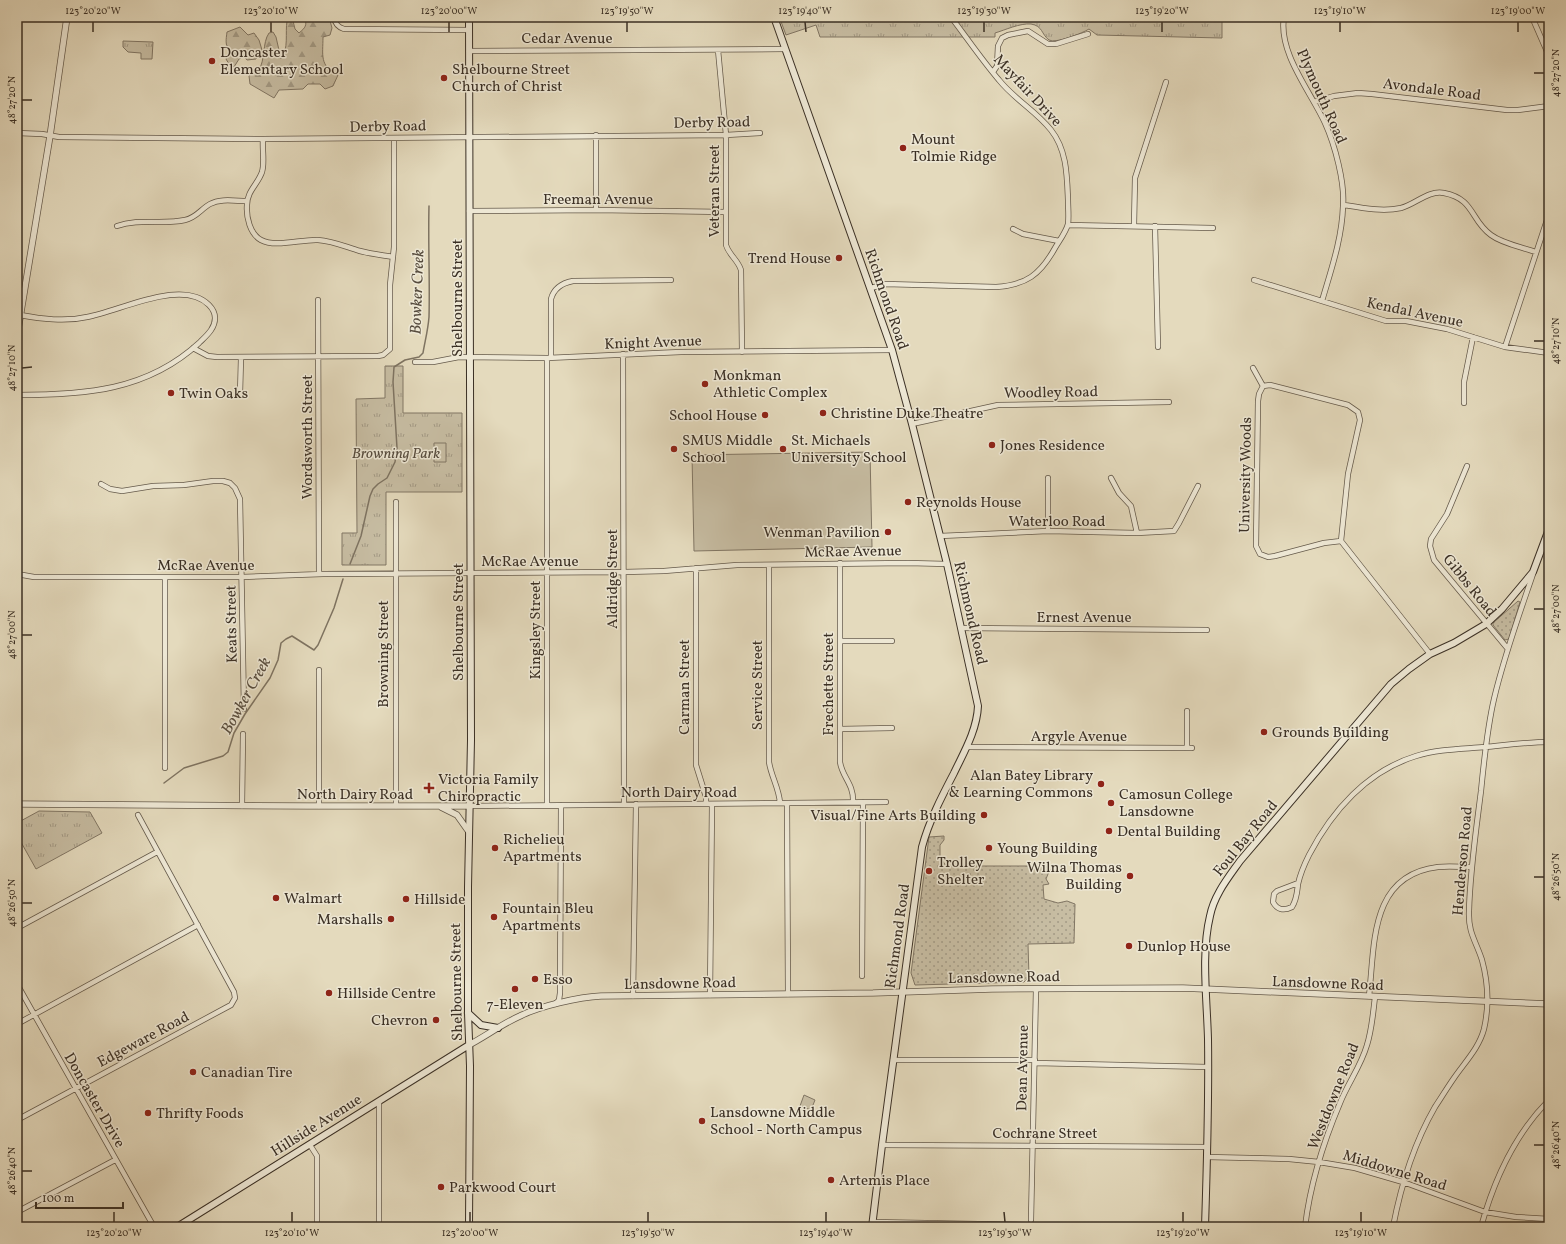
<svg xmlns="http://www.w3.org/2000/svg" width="1566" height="1244" font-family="Vollkorn,serif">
  <defs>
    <pattern id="grass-dots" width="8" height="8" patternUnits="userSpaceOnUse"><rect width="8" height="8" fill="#c7bda3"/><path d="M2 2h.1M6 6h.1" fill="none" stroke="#a39a85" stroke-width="1.8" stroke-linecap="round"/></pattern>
    <pattern id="forest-firs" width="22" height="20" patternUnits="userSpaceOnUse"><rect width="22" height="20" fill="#c7bda3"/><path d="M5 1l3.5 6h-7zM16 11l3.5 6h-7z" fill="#a39a85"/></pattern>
    <pattern id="park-tufts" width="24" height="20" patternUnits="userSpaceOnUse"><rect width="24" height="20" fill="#c7bda3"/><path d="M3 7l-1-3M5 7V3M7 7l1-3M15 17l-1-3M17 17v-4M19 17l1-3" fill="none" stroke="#a39a85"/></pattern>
  </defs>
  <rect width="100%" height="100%" fill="#e4dabd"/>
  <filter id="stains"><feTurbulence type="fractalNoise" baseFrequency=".005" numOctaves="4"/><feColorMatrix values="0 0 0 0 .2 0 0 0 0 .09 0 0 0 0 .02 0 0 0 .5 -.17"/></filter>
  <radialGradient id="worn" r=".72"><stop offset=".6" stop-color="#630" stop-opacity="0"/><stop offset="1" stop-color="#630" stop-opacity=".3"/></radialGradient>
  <path fill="url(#grass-dots)" stroke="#817664" d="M1518,601L1520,602L1509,639L1505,640L1493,625V623Z
    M944,836V840L940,845V857L946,866H1045L1050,869L1046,879L1049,884L1043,885L1044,899L1058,903L1067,901L1075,904L1074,943L1028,944L1029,977L1024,982L915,985L911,973L929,837Z"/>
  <path fill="url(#forest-firs)" stroke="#817664" d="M304,17H329L332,28L330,35L323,37C323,55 319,66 338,75L333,86L325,89L320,84H308L303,89L279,90L274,98L250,84L249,76L253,72H258C266,59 262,43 269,33L273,32L276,37L281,59C289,49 285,33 287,21H293L295,29L299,33C305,28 308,25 304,17Z
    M240,27L248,35L254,33L259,40L262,50L256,59L247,60L244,56L239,59L234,67L229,64L226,59L229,51C225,44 226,40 227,32Z"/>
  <path fill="url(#park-tufts)" stroke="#817664" d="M781,17H1222V38L1097,35L1089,29C1083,33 1055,44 1049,40C1041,34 1043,26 1031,24C1020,23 1005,30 995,33V37H820L816,25L786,35L780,19Z
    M123,41L153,42L152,59H141V53L128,52L123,47Z
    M385,366H403V413H462V492H386V565H342V533H357L356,399L385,398Z
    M39,811L90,812L102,833L36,869L17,835V823Z
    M804,1095L815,1100L811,1110L800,1106Z"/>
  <path fill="#c7bda3" stroke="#817664" d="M434,443H446V462H434Z
    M870,452L872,547L694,551L692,455Z"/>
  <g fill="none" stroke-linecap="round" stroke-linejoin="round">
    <path stroke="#7e7361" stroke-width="1.5" d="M350,564L361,536L370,496L373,489L378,484L387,478L395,462L397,448L393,382L394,367L405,360L419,357L423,353C425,341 428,330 429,317C430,280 428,243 429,206
      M164,783L184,768L223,756L228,752L234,733L245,714L270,678L278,660L281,643L286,639L292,636L314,650L318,645L334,608L343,579"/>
    <g stroke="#655a4b" stroke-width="6">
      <path id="minor" d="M334,17C335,24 338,27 344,29L469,30
        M1284,17C1278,53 1311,92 1325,123C1335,145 1345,183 1343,206C1342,239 1331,270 1322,301
        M1532,17L1549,56
        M718,50L726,135V245C729,255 738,260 741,270L742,352
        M469,51L785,49
        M993,72L997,66L998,46L1002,38L1008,35L1028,31L1048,44H1056L1088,34
        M1314,102L1334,96L1358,93L1372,94L1507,110H1518L1549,106
        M17,133L42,134L59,137L263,139L726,135L760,133
        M263,139C262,150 265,162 262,172C258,184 247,191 247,205C246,217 250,234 261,240C275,248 302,239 318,240C333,241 346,247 360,251C371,254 381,255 393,257
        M1344,205C1362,208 1383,212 1401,208C1416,204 1428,190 1444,193C1475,199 1470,220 1491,235C1503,244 1522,247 1536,252
        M596,210V135
        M469,211L596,210L726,212
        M1068,225L1213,228
        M1134,225L1135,178L1166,82
        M117,226C139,218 162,225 185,220C196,218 201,209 210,204C221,198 235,201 247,201
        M1155,226L1158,347
        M1013,229L1023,234L1059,241
        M1254,280L1386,321H1406L1447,329L1505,347L1549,353
        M871,288L885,284L996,287C1026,285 1040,275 1055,248C1059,241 1066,232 1068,224C1069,217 1068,207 1068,200C1067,176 1067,150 1051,130C1036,111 1014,99 999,80C982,60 967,38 951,17
        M318,300L319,574
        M1505,347L1549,214
        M193,348L208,356L217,357L378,356L383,355L390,349V285L394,247V138
        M623,354L624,804
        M547,358V805
        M551,358V299C554,288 562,283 573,281L671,280
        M415,362H433L459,357L547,358L681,352L892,350
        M1253,368L1263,386
        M1270,385L1348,405L1358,412L1360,420L1348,474L1341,541L1324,543L1275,556L1268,557L1260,554L1256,546L1258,401L1259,394L1263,386Z
        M240,394L241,358
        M17,395C84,395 147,391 199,343C206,336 215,329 215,318C215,308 205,300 196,297C165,287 118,311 87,317C65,322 42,319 20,315
        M1464,403V382L1473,337
        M912,424L998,405L1169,402
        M1467,466L1447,514L1431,539L1430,546L1434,560L1508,649
        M1048,478V531
        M1111,478L1119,493L1131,506L1137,533
        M101,484L110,489L122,491L153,486L184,485L213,481H223L230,483L235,488L240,499L244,709
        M396,502V806
        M940,536L1048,531L1137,533L1174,531L1179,523L1198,486
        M1341,541L1430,654
        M840,563V762C842,777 854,784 853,802
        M769,565V762C771,776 779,788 780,803
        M696,568V765L706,797V804
        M17,574L34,577H242L323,574L624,572L664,571L737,565L908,563L947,564
        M962,628L1207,630
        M840,641H892
        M319,670V806
        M840,729L892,728
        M967,747L1192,748
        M1187,748V711
        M165,768V577
        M787,803L788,994
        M242,806L243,734
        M469,806L886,802
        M1298,883L1277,891L1274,894L1273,902C1277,910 1284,911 1292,907C1297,899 1297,892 1298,884C1300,875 1305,863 1309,855C1332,811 1367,771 1416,756C1438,749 1462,749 1485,747C1506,745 1528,742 1549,742
        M17,928L157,852
        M862,976L863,802
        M17,984L154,1227
        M710,995L712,804
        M633,996L636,804
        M1369,996C1375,945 1369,875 1438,867C1449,866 1460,867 1471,867
        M555,1004L559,1000L560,993L561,805
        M17,1024L198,925
        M893,1060H1035
        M1035,1063L1208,1067
        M17,1120L231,1005L235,998L234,992L138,815
        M310,1145L317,1156V1227
        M882,1145L1207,1147
        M1207,1157L1289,1159L1319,1162L1355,1168L1403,1182L1485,1212L1516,1217L1549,1219
        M17,1212L115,1160
        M1031,1220L1036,989
        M873,1222L1026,1225
        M1035,1225L1132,1227
        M379,1227V1101
        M1305,1227C1310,1185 1323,1143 1340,1103C1348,1083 1361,1066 1367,1045C1372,1029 1373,1013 1375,997
        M1393,1227C1401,1185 1413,1145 1435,1107C1441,1098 1447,1088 1454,1078C1465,1062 1479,1048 1484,1029C1489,1007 1488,982 1482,960C1476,941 1468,933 1469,911C1470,871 1476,831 1481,791C1484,760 1487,729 1494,699C1504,656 1519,615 1533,574
        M1481,1227C1494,1180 1514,1135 1549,1100"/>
    </g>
    <g stroke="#655a4b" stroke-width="7">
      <path id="tertiary" d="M17,336L50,136L67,17
        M17,804L308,806H469
        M441,807L457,815L469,832
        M469,1045C486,1036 502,1024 520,1016C540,1006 579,997 601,996L873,993L992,989L1183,988L1549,1004"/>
    </g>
    <g stroke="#3b3025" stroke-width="8">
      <path id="secondary" d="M469,17L471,740L468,887V1013L470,1066L469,1227
        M774,17L892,350L912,424L947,564L978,706C977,730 964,752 954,773C942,796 929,821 922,847L882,1145L872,1227
        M468,1013L481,1025L498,1028
        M177,1227L469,1045
        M1205,1227C1207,1164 1209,1102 1208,1039C1207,1000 1201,953 1210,916C1214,895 1228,878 1240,861L1391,684L1409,669L1430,654L1454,643L1486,624L1502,609L1533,572L1549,529"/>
    </g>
    <use href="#minor" stroke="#ede7d4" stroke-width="4.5"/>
    <use href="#tertiary" stroke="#ede7d4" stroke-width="5.5"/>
    <use href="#secondary" stroke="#ede7d4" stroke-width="6"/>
  </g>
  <path fill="none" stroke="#3b3025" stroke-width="1.5" d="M93,22V32M271,22V32M449,22V32M627,22V32M805,22L806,32M984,22V32M1162,22V32M1340,22V32M1518,22V32M1534,73H1544M22,100H32M1534,341H1544M22,368L32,367M1534,609H1544M22,635H32M1534,877H1544M22,903H32M1534,1145H1544M22,1171H32M114,1212V1222M292,1212V1222M470,1212V1222M648,1212V1222M826,1212V1222M1004,1212L1005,1222M1183,1212V1222M1361,1212V1222"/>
  <g fill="#8f2418" stroke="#ede7d4" stroke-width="1.5">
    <circle cx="212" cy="61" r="4"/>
    <circle cx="444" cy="78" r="4"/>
    <circle cx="903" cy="148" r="4"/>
    <circle cx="839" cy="258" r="4"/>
    <circle cx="705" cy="384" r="4"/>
    <circle cx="171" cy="393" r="4"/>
    <circle cx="823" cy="413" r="4"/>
    <circle cx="765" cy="415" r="4"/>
    <circle cx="992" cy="445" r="4"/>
    <circle cx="674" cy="449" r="4"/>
    <circle cx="783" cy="449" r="4"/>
    <circle cx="908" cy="502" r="4"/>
    <circle cx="888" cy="532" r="4"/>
    <circle cx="1264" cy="732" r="4"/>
    <circle cx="1101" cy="784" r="4"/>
    <path d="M427 782h4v4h4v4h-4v4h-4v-4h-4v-4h4z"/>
    <circle cx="1111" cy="803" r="4"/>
    <circle cx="984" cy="815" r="4"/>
    <circle cx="1109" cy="831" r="4"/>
    <circle cx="495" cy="848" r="4"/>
    <circle cx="989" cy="848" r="4"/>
    <circle cx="929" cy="871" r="4"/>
    <circle cx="1130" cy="876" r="4"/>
    <circle cx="276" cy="898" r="4"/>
    <circle cx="406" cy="899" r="4"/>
    <circle cx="494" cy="917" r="4"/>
    <circle cx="391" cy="919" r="4"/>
    <circle cx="1129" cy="946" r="4"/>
    <circle cx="535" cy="979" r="4"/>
    <circle cx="515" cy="989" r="4"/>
    <circle cx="329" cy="993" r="4"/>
    <circle cx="436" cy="1020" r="4"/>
    <circle cx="193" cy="1072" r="4"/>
    <circle cx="148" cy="1113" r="4"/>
    <circle cx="702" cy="1121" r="4"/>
    <circle cx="831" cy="1180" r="4"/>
    <circle cx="441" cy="1187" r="4"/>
  </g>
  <g text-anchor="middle" stroke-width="3" stroke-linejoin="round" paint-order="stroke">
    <g font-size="15" fill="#3b3025" stroke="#ede7d4">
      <text x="567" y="43">Cedar Avenue</text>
      <text transform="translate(1432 89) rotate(7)" y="5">Avondale Road</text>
      <text transform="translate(1028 90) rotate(47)" y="5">Mayfair Drive</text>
      <text transform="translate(1322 96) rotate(66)" y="5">Plymouth Road</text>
      <text transform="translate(712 122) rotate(-1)" y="5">Derby Road</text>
      <text transform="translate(388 126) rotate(-1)" y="5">Derby Road</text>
      <text transform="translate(714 191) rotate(-90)" y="5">Veteran Street</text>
      <text x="598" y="204">Freeman Avenue</text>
      <text transform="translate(457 298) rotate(-90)" y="5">Shelbourne Street</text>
      <text transform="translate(887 299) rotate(71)" y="5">Richmond Road</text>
      <text transform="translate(1415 312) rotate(12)" y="5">Kendal Avenue</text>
      <text transform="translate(653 342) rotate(-2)" y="5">Knight Avenue</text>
      <text transform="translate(1051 392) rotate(-1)" y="5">Woodley Road</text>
      <text transform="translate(307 437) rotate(-90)" y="5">Wordsworth Street</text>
      <text transform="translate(1245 475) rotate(-89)" y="5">University Woods</text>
      <text x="1057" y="526">Waterloo Road</text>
      <text transform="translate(853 551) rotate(-1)" y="5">McRae Avenue</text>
      <text x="530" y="566">McRae Avenue</text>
      <text x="206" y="570">McRae Avenue</text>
      <text transform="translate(612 579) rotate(-90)" y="5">Aldridge Street</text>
      <text transform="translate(1470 585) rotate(51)" y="5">Gibbs Road</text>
      <text transform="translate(971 613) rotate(77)" y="5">Richmond Road</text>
      <text x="1084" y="622">Ernest Avenue</text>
      <text transform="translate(458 622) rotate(-90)" y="5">Shelbourne Street</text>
      <text transform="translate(231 624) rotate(-91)" y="5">Keats Street</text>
      <text transform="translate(535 630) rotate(-90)" y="5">Kingsley Street</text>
      <text transform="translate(383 654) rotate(-90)" y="5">Browning Street</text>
      <text transform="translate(828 684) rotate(-90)" y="5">Frechette Street</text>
      <text transform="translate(757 685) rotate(-90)" y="5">Service Street</text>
      <text transform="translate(684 687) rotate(-90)" y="5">Carman Street</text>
      <text x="1079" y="741">Argyle Avenue</text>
      <text x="679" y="797">North Dairy Road</text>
      <text x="355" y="799">North Dairy Road</text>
      <text transform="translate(1245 838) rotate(-51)" y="5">Foul Bay Road</text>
      <text transform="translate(1462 861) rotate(-85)" y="5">Henderson Road</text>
      <text transform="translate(897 936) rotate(-82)" y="5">Richmond Road</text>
      <text transform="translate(1004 977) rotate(-1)" y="5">Lansdowne Road</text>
      <text transform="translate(456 982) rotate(-91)" y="5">Shelbourne Street</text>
      <text transform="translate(680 983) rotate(-1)" y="5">Lansdowne Road</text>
      <text transform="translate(1328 983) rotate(2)" y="5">Lansdowne Road</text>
      <text transform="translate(143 1039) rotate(-28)" y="5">Edgeware Road</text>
      <text transform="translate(1022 1068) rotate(-89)" y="5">Dean Avenue</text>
      <text transform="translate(1333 1096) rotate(-68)" y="5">Westdowne Road</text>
      <text transform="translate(95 1100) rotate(60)" y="5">Doncaster Drive</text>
      <text transform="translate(316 1125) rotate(-32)" y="5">Hillside Avenue</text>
      <text x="1045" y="1138">Cochrane Street</text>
      <text transform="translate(1395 1170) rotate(17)" y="5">Middowne Road</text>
    </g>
    <g font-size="15" fill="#3b3025" stroke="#ede7d4" text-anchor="start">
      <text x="220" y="57">Doncaster<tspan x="220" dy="17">Elementary School</tspan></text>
      <text x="452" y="74">Shelbourne Street<tspan x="452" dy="17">Church of Christ</tspan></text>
      <text x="911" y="144">Mount<tspan x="911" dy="17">Tolmie Ridge</tspan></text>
      <text x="831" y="263" text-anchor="end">Trend House</text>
      <text x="713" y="380">Monkman<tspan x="713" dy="17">Athletic Complex</tspan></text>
      <text x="179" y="398">Twin Oaks</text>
      <text x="831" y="418">Christine Duke Theatre</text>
      <text x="757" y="420" text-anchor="end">School House</text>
      <text x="682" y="445">SMUS Middle<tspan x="682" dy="17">School</tspan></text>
      <text x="791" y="445">St. Michaels<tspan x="791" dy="17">University School</tspan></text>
      <text x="1000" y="450">Jones Residence</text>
      <text x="916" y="507">Reynolds House</text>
      <text x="880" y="537" text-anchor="end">Wenman Pavilion</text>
      <text x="1272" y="737">Grounds Building</text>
      <text x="1093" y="780" text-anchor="end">Alan Batey Library<tspan x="1093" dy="17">&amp; Learning Commons</tspan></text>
      <text x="438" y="784">Victoria Family<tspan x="438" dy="17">Chiropractic</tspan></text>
      <text x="1119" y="799">Camosun College<tspan x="1119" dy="17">Lansdowne</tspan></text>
      <text x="976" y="820" text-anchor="end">Visual/Fine Arts Building</text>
      <text x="1117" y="836">Dental Building</text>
      <text x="503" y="844">Richelieu<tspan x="503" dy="17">Apartments</tspan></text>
      <text x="997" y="853">Young Building</text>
      <text x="937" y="867">Trolley<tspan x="937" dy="17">Shelter</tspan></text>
      <text x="1122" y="872" text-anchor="end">Wilna Thomas<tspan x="1122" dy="17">Building</tspan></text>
      <text x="284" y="903">Walmart</text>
      <text x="414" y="904">Hillside</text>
      <text x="502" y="913">Fountain Bleu<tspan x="502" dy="17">Apartments</tspan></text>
      <text x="383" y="924" text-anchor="end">Marshalls</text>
      <text x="1137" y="951">Dunlop House</text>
      <text x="543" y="984">Esso</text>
      <text x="337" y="998">Hillside Centre</text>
      <text x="515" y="1009" text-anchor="middle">7-Eleven</text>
      <text x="428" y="1025" text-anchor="end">Chevron</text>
      <text x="201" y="1077">Canadian Tire</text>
      <text x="710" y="1117">Lansdowne Middle<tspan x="710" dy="17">School - North Campus</tspan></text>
      <text x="156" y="1118">Thrifty Foods</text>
      <text x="839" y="1185">Artemis Place</text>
      <text x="449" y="1192">Parkwood Court</text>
    </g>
    <g font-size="15" font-style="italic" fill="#574c3e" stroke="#ede7d4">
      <text x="396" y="458">Browning Park</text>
    </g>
    <g font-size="16" font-style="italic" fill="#574c3e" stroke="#ede7d4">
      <text transform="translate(416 292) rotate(-88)" y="6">Bowker Creek</text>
      <text transform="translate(245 695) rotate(-61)" y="6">Bowker Creek</text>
    </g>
  </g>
  <rect width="1566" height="1244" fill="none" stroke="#e4dabd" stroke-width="44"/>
  <path d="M36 1202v6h87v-6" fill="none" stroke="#3b3025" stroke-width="2"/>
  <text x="42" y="1202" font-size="12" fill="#3b3025" stroke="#ede7d4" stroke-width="3" paint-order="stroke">100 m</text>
  <rect x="22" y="22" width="1522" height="1200" fill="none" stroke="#3b3025" stroke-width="1.5"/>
  <g font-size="10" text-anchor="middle" fill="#3b3025">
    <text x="93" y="14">123°20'20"W</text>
    <text x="271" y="14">123°20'10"W</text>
    <text x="449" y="14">123°20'00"W</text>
    <text x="627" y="14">123°19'50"W</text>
    <text x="805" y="14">123°19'40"W</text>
    <text x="984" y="14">123°19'30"W</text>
    <text x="1162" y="14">123°19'20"W</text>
    <text x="1340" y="14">123°19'10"W</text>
    <text x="1518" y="14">123°19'00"W</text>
    <text transform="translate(1555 73) rotate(-90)" y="4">48°27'20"N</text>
    <text transform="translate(11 100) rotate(-90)" y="4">48°27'20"N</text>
    <text transform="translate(1555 341) rotate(-90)" y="4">48°27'10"N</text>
    <text transform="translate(11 368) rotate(-90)" y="4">48°27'10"N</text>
    <text transform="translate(1555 609) rotate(-90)" y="4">48°27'00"N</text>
    <text transform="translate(11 635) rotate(-90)" y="4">48°27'00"N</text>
    <text transform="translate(1555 877) rotate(-90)" y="4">48°26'50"N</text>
    <text transform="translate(11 903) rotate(-90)" y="4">48°26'50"N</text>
    <text transform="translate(1555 1145) rotate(-90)" y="4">48°26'40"N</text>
    <text transform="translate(11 1171) rotate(-90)" y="4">48°26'40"N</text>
    <text x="114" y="1236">123°20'20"W</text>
    <text x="292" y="1236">123°20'10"W</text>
    <text x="470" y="1236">123°20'00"W</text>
    <text x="648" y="1236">123°19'50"W</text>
    <text x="826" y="1236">123°19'40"W</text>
    <text x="1005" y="1236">123°19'30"W</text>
    <text x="1183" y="1236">123°19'20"W</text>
    <text x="1361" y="1236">123°19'10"W</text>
  </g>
  <rect width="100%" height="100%" filter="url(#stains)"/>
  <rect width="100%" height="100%" fill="url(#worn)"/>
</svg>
